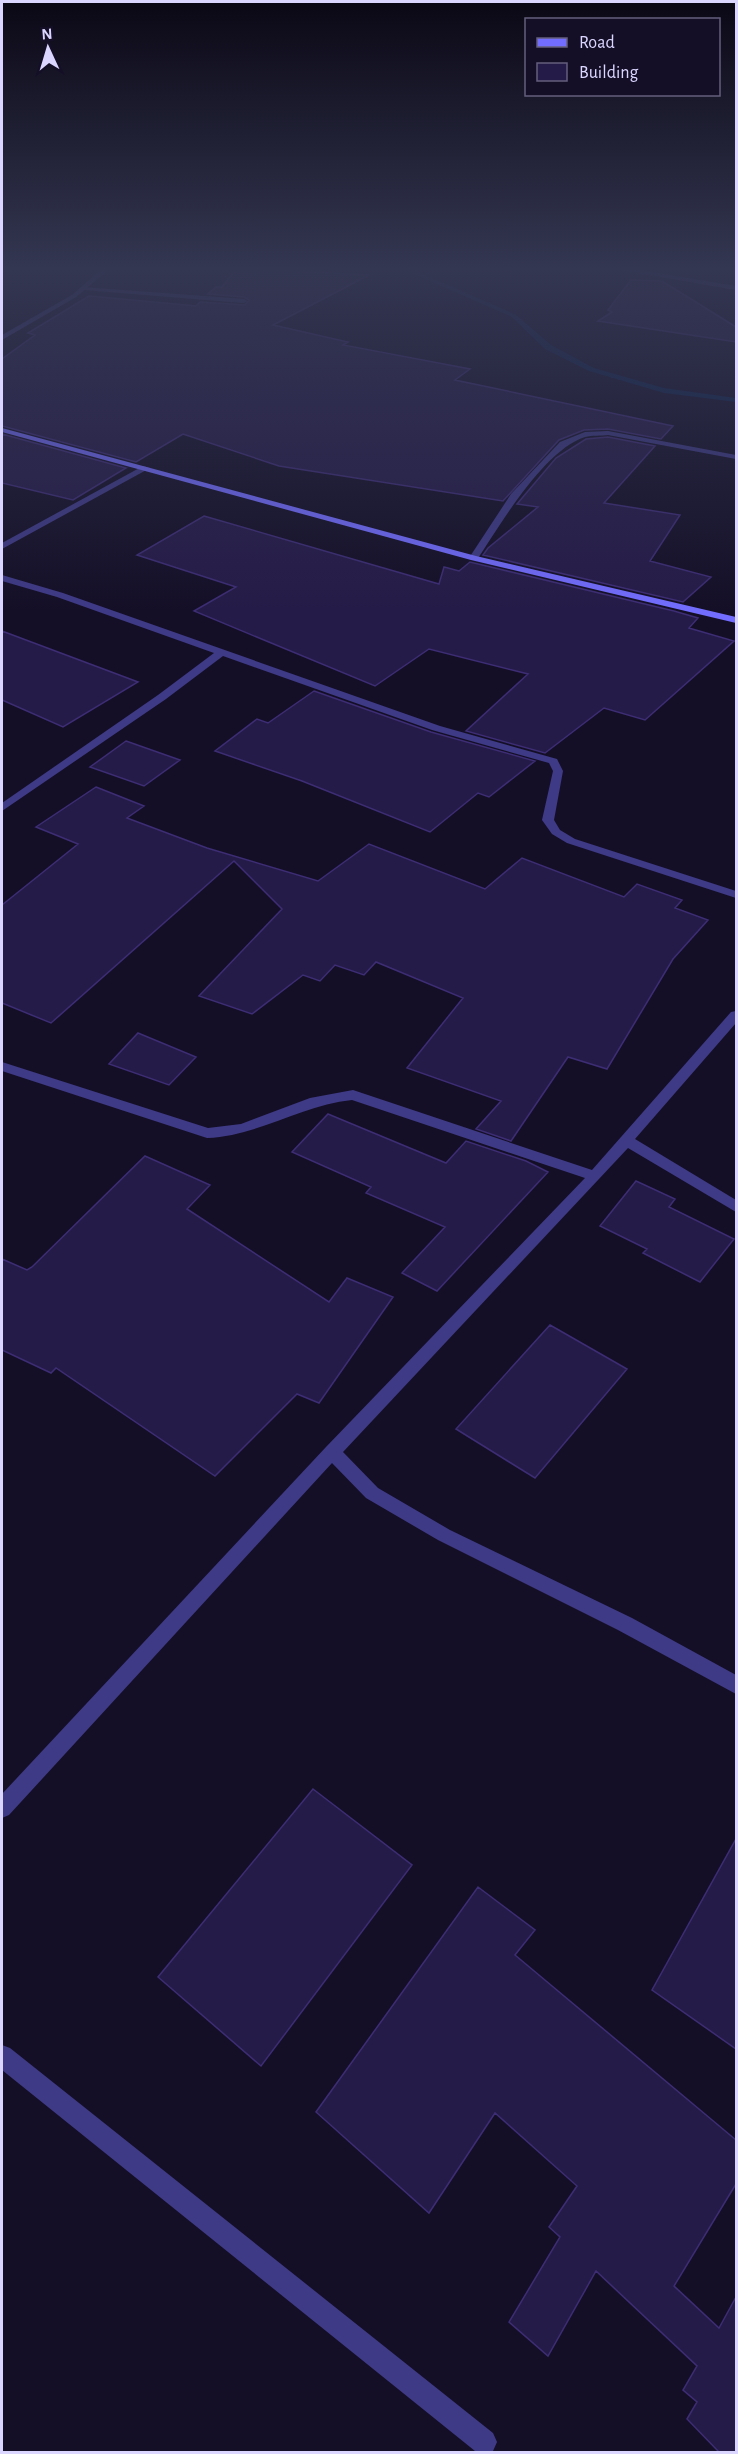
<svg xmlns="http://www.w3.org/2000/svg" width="738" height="2454" font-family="'Alegreya Sans',sans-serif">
  <rect width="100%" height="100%" fill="#140f27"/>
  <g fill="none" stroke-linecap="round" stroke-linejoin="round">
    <path fill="#0c224a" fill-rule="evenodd" d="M398,267H407L516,315L551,345L594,368L664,388L736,398V402L664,393L589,371L545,349L512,317Z"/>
  </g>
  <path fill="#251b48" stroke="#3d2d74" stroke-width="1.5" d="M237,268L369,275L273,325L348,342L343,345L470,369L455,380L673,426L661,439L608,429L584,430L559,440L503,501L279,466L183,434L136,462L2,426V359L35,335L28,333L89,296L196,306L200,302L245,305L249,300L244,297L208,294L216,287H222Z
    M631,280L662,281L736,327V342L598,321L612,312L608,310Z
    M2,434L126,468L73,500L2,483Z
    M608,437L655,446L604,503L680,515L650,561L711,577L683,602L483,555L488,548L538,507L517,504L556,458L586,439Z
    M204,516L439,584L444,567L459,571L470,562L674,611L698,618L689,628L734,641L645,720L604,708L545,753L466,731L528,674L429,649L375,686L194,611L236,587L137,555Z
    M2,631L138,682L63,727L2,700Z
    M314,691L431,732L535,761L489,797L478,793L430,832L302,781L215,751L257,719L268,723Z
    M126,741L180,760L144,786L90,767Z
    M96,787L144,806L127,818L207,848L318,881L369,844L485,889L522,858L624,897L637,884L682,900L675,908L708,920L673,959L607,1069L568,1057L511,1141L476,1129L501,1101L407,1068L463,998L376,962L364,975L335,965L320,981L303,975L252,1014L199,996L282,909L234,861L51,1023L2,1003V905L78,844L36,827Z
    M138,1033L196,1057L169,1085L109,1064Z
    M328,1114L446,1163L466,1141L526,1161L548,1172L437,1291L402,1273L445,1227L366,1193L371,1187L292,1152Z
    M145,1156L210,1185L187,1209L329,1302L347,1278L393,1297L319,1403L297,1394L215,1476L56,1368L51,1373L2,1350V1259L27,1270L32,1267Z
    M636,1181L675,1199L669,1207L734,1239L700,1282L643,1253L647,1249L600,1226Z
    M550,1325L627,1369L535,1478L456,1429Z
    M313,1789L412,1865L261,2066L158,1977Z
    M736,1839V2049L652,1990Z
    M478,1887L535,1930L515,1955L736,2140V2184L674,2286L719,2328L736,2297V2452H719L687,2419L697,2402L683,2390L697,2366L596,2271L548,2356L509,2322L560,2237L549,2227L577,2186L495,2113L429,2213L316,2112Z"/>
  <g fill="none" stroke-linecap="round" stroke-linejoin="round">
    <path fill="#3f3a86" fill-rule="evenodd" d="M82,287L244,299L247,301L244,303L84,290Z"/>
    <path fill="#3f3a86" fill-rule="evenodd" d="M104,267H112L76,297L2,340V335L72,295Z
      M603,267H621L736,286V290Z
      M608,431L736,455V459L608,435C601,436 592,435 585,437C544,450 500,525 477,560H471L469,558L511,494L560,442L585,432Z
      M143,466L150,468L2,549V543Z
      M2,575L63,593L440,726L557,759L563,771L554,820L560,830L575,839L736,891V898L567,843L552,834L542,820L553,771L549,763L432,730L223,656L166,699L2,811V803L158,695L214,653L57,597L2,581Z
      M736,1011V1023L635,1139L736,1200V1212L628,1148L343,1452L378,1488L450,1530L632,1618L736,1675V1694L618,1630L438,1540L366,1498L332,1463L9,1815L2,1818V1794L326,1447L585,1178L352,1100C302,1105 258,1136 207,1138L2,1071V1062L208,1128L241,1124L310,1098L353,1090L592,1170L731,1012Z
      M2,2045L10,2048L493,2433L497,2442L493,2451H475L2,2070Z"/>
    <path fill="#736dff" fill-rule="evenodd" d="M2,428L476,556L736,617V623L471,560L2,432Z"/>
  </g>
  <linearGradient id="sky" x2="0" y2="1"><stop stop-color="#0b0815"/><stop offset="0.44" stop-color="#343752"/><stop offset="1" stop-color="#343752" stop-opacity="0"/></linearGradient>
  <rect width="738" height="611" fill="url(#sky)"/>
  <rect width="738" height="2454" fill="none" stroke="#dbd6ff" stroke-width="6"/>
  <rect x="525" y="18" width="195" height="78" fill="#140f27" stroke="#645f7d" stroke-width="1.5"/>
  <rect x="537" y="38" width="30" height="9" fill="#736dff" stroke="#645f7d" stroke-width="1.5"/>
  <text x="579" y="48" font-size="18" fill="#dbd6ff">Road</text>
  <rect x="537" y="63" width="30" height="18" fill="#251b48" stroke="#645f7d" stroke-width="1.5"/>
  <text x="579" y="78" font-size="18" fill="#dbd6ff">Building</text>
  <g transform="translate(48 48) rotate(356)" stroke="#140f27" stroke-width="4.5" paint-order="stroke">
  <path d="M0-4.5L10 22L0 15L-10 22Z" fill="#dbd6ff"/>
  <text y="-9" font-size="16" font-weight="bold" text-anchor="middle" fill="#dbd6ff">N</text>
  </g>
</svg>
